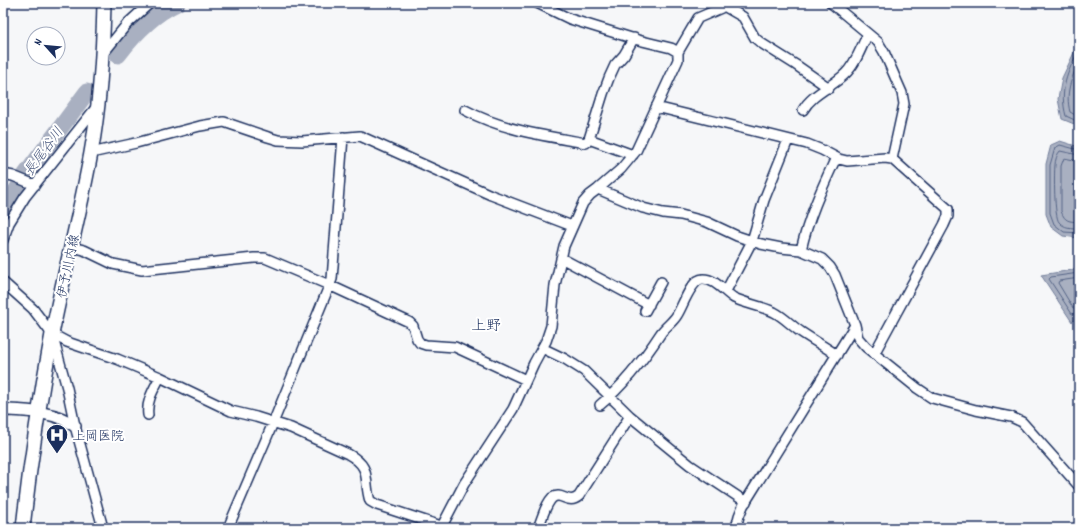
<svg xmlns="http://www.w3.org/2000/svg" width="1082" height="531" font-family="Dekko,'Klee One',sans-serif">
  <rect width="100%" height="100%" fill="#f6f7f9"/>
  <filter id="ink" filterUnits="userSpaceOnUse"><feTurbulence type="fractalNoise" baseFrequency=".025" numOctaves="2"/><feDisplacementMap in="SourceGraphic" scale="8" xChannelSelector="R" yChannelSelector="G"/><feConvolveMatrix kernelMatrix="1 2 1 2 8 2 1 2 1" color-interpolation-filters="sRGB"/></filter>
  <g filter="url(#ink)">
    <path fill="#a9b0c1" stroke="#707c99" d="M1079,42V126L1062,119L1058,99L1062,78Z
      M1060,141L1079,147V238L1063,236L1051,227L1046,214V164L1051,145Z
      M1079,269V315L1072,322L1041,275Z"/>
    <g fill="none" stroke-linecap="round" stroke-linejoin="round">
      <path stroke="#546386" stroke-width="1" d="M1079,50C1067,72 1059,91 1066,116L1079,122
        M1079,61C1071,80 1065,92 1070,112L1079,117
        M1079,150L1060,145L1055,148L1050,165V213L1054,224L1064,232L1079,233
        M1079,155L1060,151C1057,154 1055,161 1055,165C1054,174 1054,216 1059,222C1064,228 1071,228 1079,228
        M1079,161L1064,158L1061,166V211C1065,222 1069,221 1079,222
        M1079,273L1051,277L1049,279L1072,314L1079,313
        M1079,278L1059,281L1058,283L1073,308H1079"/>
      <path stroke="#a9b0c1" stroke-width="17" d="M118,55C134,34 153,14 177,3
        M3,213L26,174L87,92"/>
      <g stroke="#1b2f5e" stroke-width="12">
        <path id="minor" d="M831,3L878,42L884,52L902,93L904,104L892,159
          M724,6L743,17L755,38L761,43L796,65L829,88
          M678,52L698,18L721,8L725,3
          M102,55L127,24L150,3
          M656,107L807,144L822,150L839,159L847,161L885,158L892,159L948,209V216L944,225L874,354
          M465,110C502,130 545,136 586,143L589,139L603,94L609,78L615,65L624,55L634,38
          M803,110C812,94 832,87 845,74C856,64 861,47 868,34
          M589,139L633,155
          M91,153L136,143L200,126L224,122L268,137L278,140L302,141L360,136L491,195L572,226
          M3,174L13,176L35,185
          M598,189L643,208L663,213L681,215L707,222L737,236L761,244L781,248L801,250L822,259L830,267L835,275L855,325L858,338L866,347L917,388L932,398L976,410L1011,417L1022,422L1079,486
          M3,240L9,223L25,197L98,105
          M72,247L84,250L113,264L142,270L254,258H265L329,285L409,322L413,326L417,339L420,343L426,345L455,347L526,380
          M801,250C808,219 821,190 834,162L839,159
          M561,258L649,305
          M3,282L33,309L52,334L67,388L75,426L103,528
          M726,291L752,241L764,200L788,140
          M645,311L661,282
          M52,334L67,342L117,359L160,377L231,411L256,417L291,428L348,454C373,468 363,479 370,501L377,505L441,526
          M542,348L565,359L584,371L630,416L674,452L690,465L746,502
          M600,405C624,385 644,359 661,333C666,326 673,322 677,315C683,306 691,279 703,279C716,279 724,292 734,298C747,304 761,306 774,312C784,317 792,326 801,332C813,340 825,347 837,355
          M148,415C146,401 154,389 160,377
          M228,528L273,423L332,279L343,137
          M441,528L464,484L513,409L534,363L546,341L551,326L555,285L564,246L583,203L590,195L598,189L621,169L636,151L678,60V52L671,48L638,40L570,19L537,3
          M538,528C542,519 545,505 552,498C562,491 568,506 579,496L630,416
          M736,528L739,516L743,506L855,325"/>
      </g>
      <g stroke="#1b2f5e" stroke-width="14">
        <path id="tertiary" d="M3,411L7,410C30,411 56,412 75,426"/>
      </g>
      <g stroke="#1b2f5e" stroke-width="16">
        <path id="primary" d="M23,528C30,463 40,398 52,334C64,273 80,214 91,153C100,104 103,53 104,3"/>
      </g>
      <use href="#minor" stroke="#fff" stroke-width="9"/>
      <use href="#tertiary" stroke="#fff" stroke-width="11"/>
      <use href="#primary" stroke="#fff" stroke-width="13"/>
    </g>
  </g>
  <defs>
    <g id="hospital-pin" transform="scale(1.15)"><path d="M0 17L-7.5 6A9.5 9.5 0 1 1 7.5 6Z" fill="#1b2f5e" stroke="#fff"/><path d="M-5-5h3v3.5h4V-5h3V5h-3V1.5h-4V5h-3Z" fill="#fff"/></g>
  </defs>
  <g fill-rule="evenodd">
    <use href="#hospital-pin" x="57" y="435"/>
  </g>
  <g text-anchor="middle" stroke-width="4" stroke-linejoin="round" paint-order="stroke">
    <g font-size="13" fill="#1b2f5e" stroke="#fff">
      <text transform="translate(67 266) rotate(-78)" y="5">伊予川内線</text>
    </g>
    <g font-size="13" fill="#1b2f5e" stroke="#fff" text-anchor="start">
      <text x="72" y="440">上岡医院</text>
    </g>
    <g font-size="14" font-style="italic" fill="#4d5c81" stroke="#fff">
      <text transform="translate(43 151) rotate(-54)" y="5">長尾谷川</text>
    </g>
    <g font-size="15" fill="#1b2f5e" stroke="#fff">
      <text x="486" y="330">上野</text>
    </g>
  </g>
  <rect width="1082" height="531" fill="none" stroke="#fff" stroke-width="16"/>
  <rect x="8" y="8" width="1066" height="515" fill="none" stroke="#1b2f5e" stroke-width="1.5" filter="url(#ink)"/>
  <g transform="translate(46 46) rotate(297)"><circle r="19" fill="#ffffff" stroke="#a4acbf"/>
  <path d="M0-3L7 15L0 10L-7 15Z" fill="#1b2f5e"/>
  <text y="-6" font-size="11" font-weight="bold" text-anchor="middle" fill="#1b2f5e">N</text>
  </g>
</svg>
